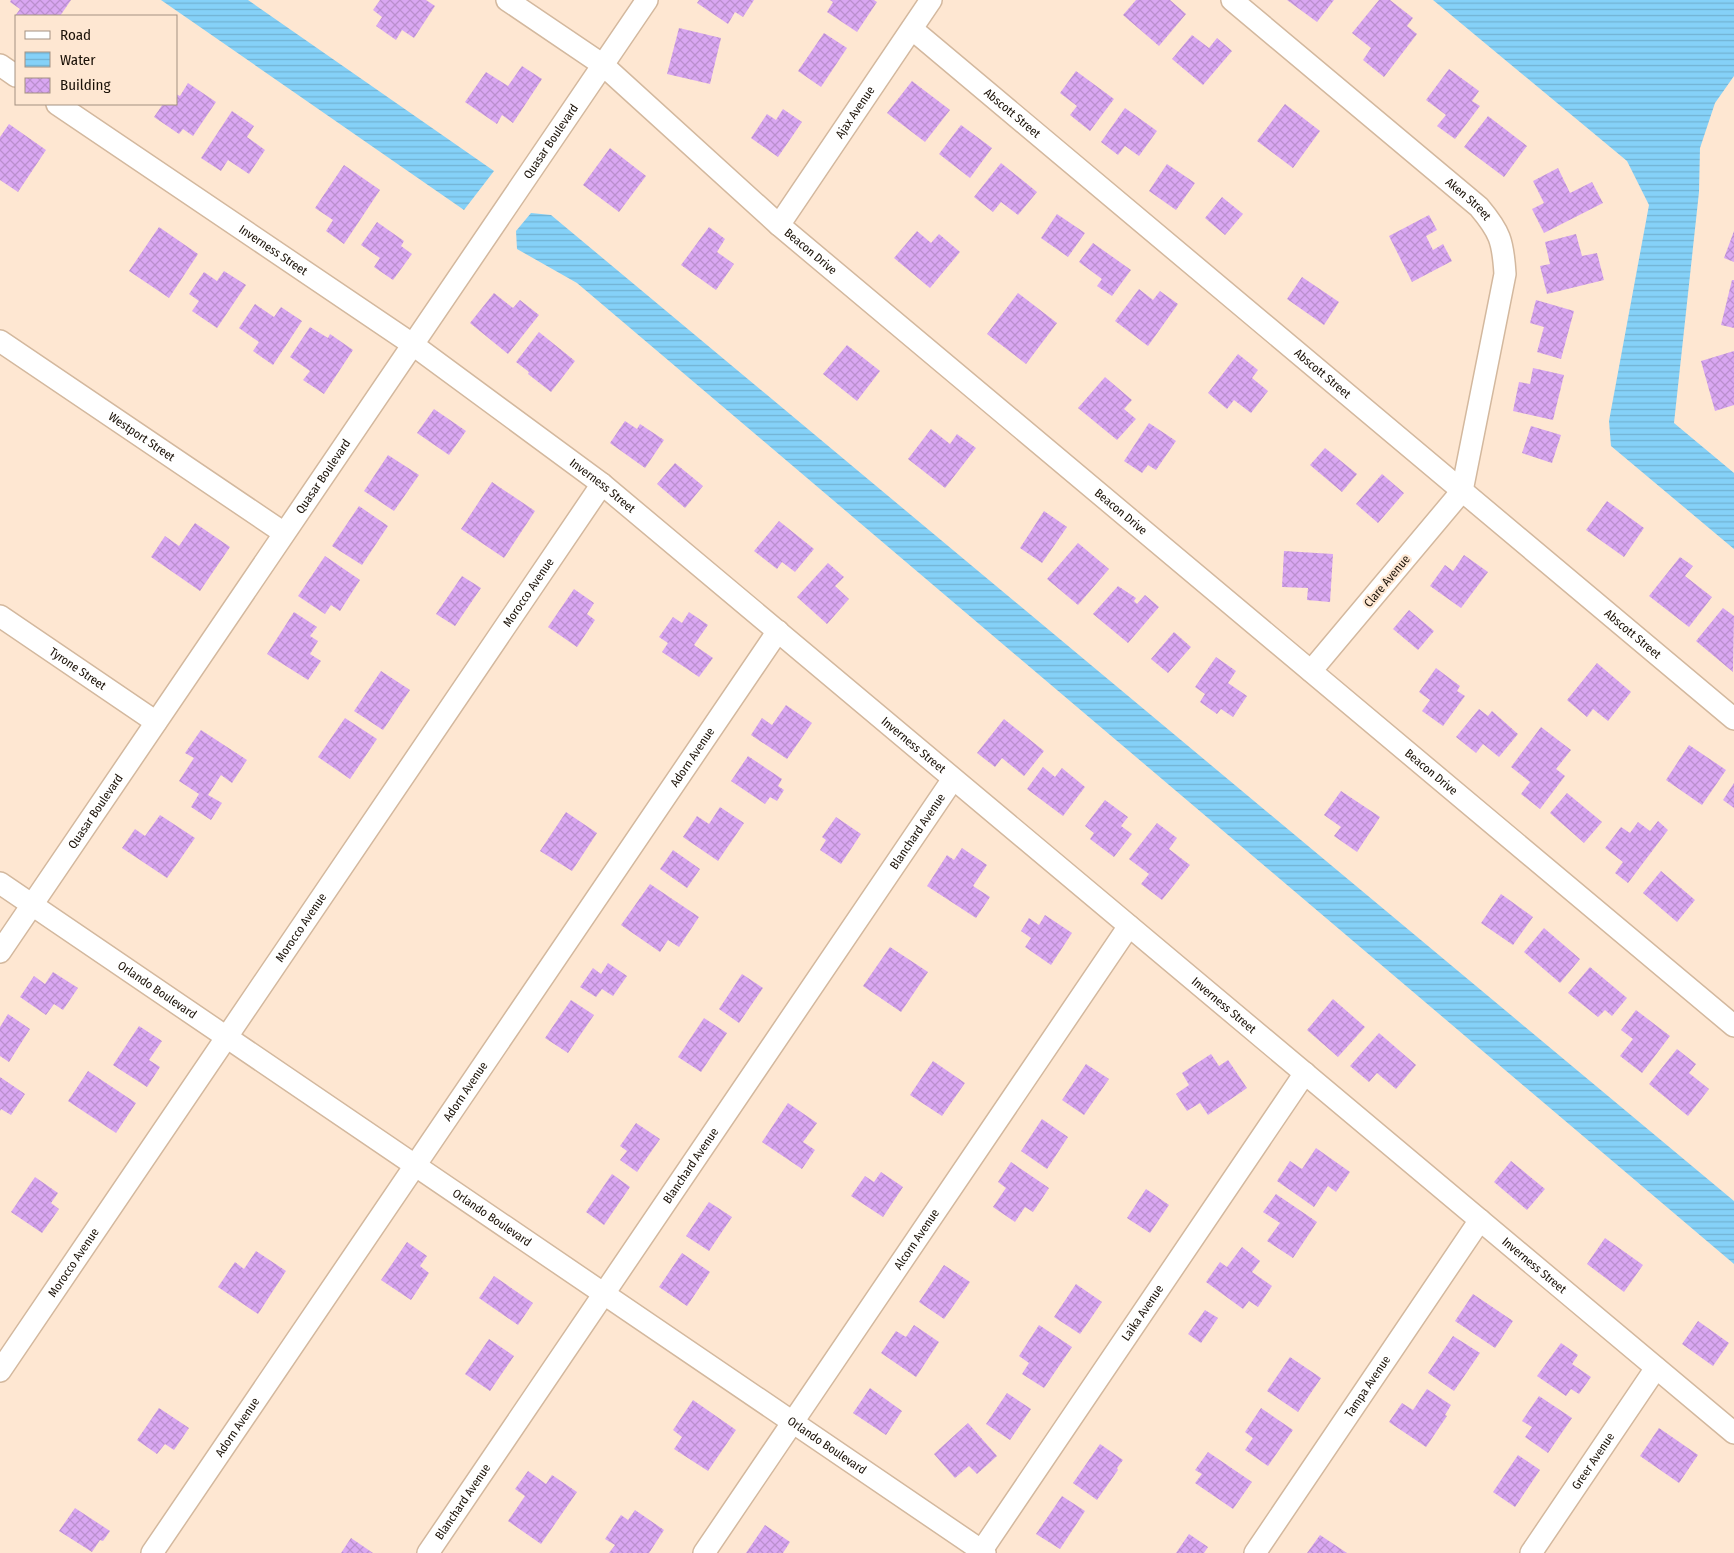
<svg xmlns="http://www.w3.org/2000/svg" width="1734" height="1553" font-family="'Fira Sans Condensed',sans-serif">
  <defs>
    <pattern id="water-rules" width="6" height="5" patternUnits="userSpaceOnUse" patternTransform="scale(1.25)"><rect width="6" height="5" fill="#85d1f8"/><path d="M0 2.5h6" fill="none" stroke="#72b2d3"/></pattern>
    <pattern id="building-cross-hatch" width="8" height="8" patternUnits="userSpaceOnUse" patternTransform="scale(1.25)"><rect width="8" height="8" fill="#d9a7f2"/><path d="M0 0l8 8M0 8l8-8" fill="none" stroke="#ba8fce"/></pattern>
  </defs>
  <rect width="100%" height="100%" fill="#fee7d2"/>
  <path fill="url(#water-rules)" d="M161,0H248L494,171L464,210Z
    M1433,0H1734V76L1715,103L1700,148L1699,192L1674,423L1734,473V549L1611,446L1609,421L1649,205L1627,161Z
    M531,213L551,215L1734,1201V1264L577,283L517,249L516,231Z"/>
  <path fill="url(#building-cross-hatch)" d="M11,0H71L60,16H15L20,9L10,2Z
    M380,0H426L435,6L414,38L402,30L396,40L376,26L382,17L373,10Z
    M699,0H754L743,17L735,12L728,24L697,3Z
    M830,0H874L877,2L857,32L827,12L833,2Z
    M1136,0H1170L1186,14L1159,46L1123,15Z
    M1287,0H1334L1317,22Z
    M1379,0H1390L1413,18L1407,26L1417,34L1384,77L1363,60L1371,48L1352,33Z
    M679,28L721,38L710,84L667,74Z
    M824,33L847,48L821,87L798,71Z
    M1192,35L1209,48L1217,38L1232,51L1203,85L1172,59Z
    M522,66L542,79L513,123L502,115L497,124L465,102L486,72L508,86Z
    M1449,69L1479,91L1472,101L1480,106L1455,139L1437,126L1446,115L1426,100Z
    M1076,71L1114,99L1090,131L1070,115L1077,106L1060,93Z
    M912,81L950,110L925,142L887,113Z
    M188,83L216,102L193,136L183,129L179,134L154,117L163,104H176V94L180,96Z
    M1285,104L1320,131L1293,168L1257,141Z
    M1125,108L1157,131L1139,156L1125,146L1118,155L1101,142Z
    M783,109L802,122L778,157L751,138L767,114L776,120Z
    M232,111L254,126L247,137L265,150L249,174L228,160L221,171L201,158Z
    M1488,116L1527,146L1504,177L1464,147Z
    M9,124L46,150L18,192L0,180V137Z
    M961,125L992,148L970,178L939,154Z
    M610,148L646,176L619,212L583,185Z
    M1001,163L1037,192L1018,215L1001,202L993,212L974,197Z
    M1167,164L1195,183L1176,210L1149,191Z
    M344,165L380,190L344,244L326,231L333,220L315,208Z
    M1558,168L1570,193L1592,182L1603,203L1544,233L1532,209L1544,203L1533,181Z
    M1222,197L1243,214L1225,235L1205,218Z
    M1057,214L1085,233L1068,257L1041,238Z
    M1429,215L1437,230L1426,236L1433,250L1443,244L1452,261L1412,282L1389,236Z
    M377,222L404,241L401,246L412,254L393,280L374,267L380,258L361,245Z
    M159,227L198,254L169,298L129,271Z
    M709,227L725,239L717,252L734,264L716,290L681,265Z
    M917,231L931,243L939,234L960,252L930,288L894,258Z
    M1734,231V262L1724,258Z
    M1576,234L1582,256L1597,253L1604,280L1547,294L1540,266L1550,264L1545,242Z
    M1093,243L1131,270L1112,296L1097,286L1102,279L1079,262Z
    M224,271L246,285L217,328L192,311L199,301L189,294L204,272L217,281Z
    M1302,277L1339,302L1324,325L1287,299Z
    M1732,280H1734V328L1721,325Z
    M1139,289L1153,300L1160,291L1178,304L1148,346L1115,321Z
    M494,293L513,308L520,300L539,315L508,354L470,323Z
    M1018,293L1057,323L1026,364L987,334Z
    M1536,300L1574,311L1561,359L1537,352L1544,327L1530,323Z
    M255,304L274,317L281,307L302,321L273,365L253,351L259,342L239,328Z
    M310,327L328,338L330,334L353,350L324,394L303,380L310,371L290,357Z
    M539,332L575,361L551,392L528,374L529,372L516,362Z
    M847,345L880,371L857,401L823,374Z
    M1734,351V405L1715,411L1701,361Z
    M1238,354L1258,370L1252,378L1268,391L1251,413L1234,400L1227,409L1208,393Z
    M1533,368L1564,375L1553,420L1513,411L1519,382L1530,384Z
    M1105,377L1132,400L1124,409L1136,419L1117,440L1078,408Z
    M434,409L466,431L449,455L417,433Z
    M625,421L637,429L640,424L664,440L645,468L610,443Z
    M1149,423L1176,441L1156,470L1148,465L1142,473L1124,461Z
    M1531,426L1561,435L1552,463L1522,453Z
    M931,429L950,444L957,434L976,448L945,488L908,459Z
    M1325,448L1357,474L1342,492L1310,465Z
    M388,455L419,475L394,511L364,491Z
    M675,463L703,486L685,508L657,484Z
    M1382,474L1404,493L1378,523L1356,504Z
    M492,482L535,511L504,558L461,529Z
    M1607,501L1644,528L1624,557L1586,530Z
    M359,506L388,526L362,565L332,546Z
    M1044,511L1067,527L1042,563L1020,548Z
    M779,521L814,549L795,572L782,562L777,569L754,551Z
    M195,523L230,547L200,591L151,557L165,536L179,546Z
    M1078,543L1109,569L1078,605L1047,579Z
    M1284,551L1333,554L1330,602L1307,600L1308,588L1282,587Z
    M1464,555L1488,572L1461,608L1430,586L1445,565L1453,571Z
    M325,556L360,580L340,611L331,605L325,614L298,596Z
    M1680,557L1693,566L1685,576L1712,597L1689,627L1649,596Z
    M828,563L844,577L835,586L849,599L827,624L797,597Z
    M462,576L481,588L455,626L436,614Z
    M1118,586L1136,598L1134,601L1137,604L1145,595L1159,607L1128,643L1093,614Z
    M574,589L594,603L587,614L595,620L577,647L548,627Z
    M1723,608L1734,616L1733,672L1696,641Z
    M1409,610L1434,631L1418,650L1393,629Z
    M294,612L317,627L310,636L318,641L310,654L321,661L308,680L267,654Z
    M689,612L708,625L694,645L713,658L699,677L662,652L668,643L659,637L673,617L682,623Z
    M1174,632L1191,647L1168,673L1151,659Z
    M1216,657L1236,671L1228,683L1247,696L1233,717L1221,709L1217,714L1200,702L1205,694L1195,687Z
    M1597,663L1631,692L1608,721L1593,709L1587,717L1567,700Z
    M1436,668L1460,686L1457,691L1465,696L1443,726L1422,711L1430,700L1419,692Z
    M381,671L410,690L383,730L354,711Z
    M786,705L812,723L787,759L751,735L762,718L772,725Z
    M1479,709L1488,716L1492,711L1518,734L1499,757L1483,744L1476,753L1456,737Z
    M345,718L377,739L350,779L318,757Z
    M1004,719L1044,751L1024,776L1002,758L995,767L977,753Z
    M1541,727L1571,750L1556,769L1565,776L1540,809L1521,794L1530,782L1511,767Z
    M201,730L247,760L232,783L221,775L208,795L222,803L211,820L191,807L199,794L179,781L194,758L185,753Z
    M1689,745L1726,770L1702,805L1666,780Z
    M748,756L782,779L778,786L784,790L777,801L770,797L765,804L731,781Z
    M1043,767L1055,777L1062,768L1085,787L1063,816L1027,789Z
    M1734,783V808L1723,800Z
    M1341,791L1380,817L1357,852L1334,836L1341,827L1324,815Z
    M1567,793L1602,822L1584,843L1550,813Z
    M1105,800L1128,817L1121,826L1132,834L1114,857L1090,839L1094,833L1085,826Z
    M720,807L744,823L718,861L683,837L697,816L709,824Z
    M566,812L597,833L572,871L540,851Z
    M160,815L195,838L167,878L122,848L135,829L145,836Z
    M836,817L861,834L841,864L820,850L826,840L822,837Z
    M1658,821L1668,830L1628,883L1615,873L1623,862L1605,848L1621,827L1630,833L1638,822L1650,831Z
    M1157,823L1177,838L1169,849L1190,865L1162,900L1141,884L1149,874L1129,859Z
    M962,848L987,865L973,886L990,897L976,918L927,886L947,855L954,860Z
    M673,850L700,869L687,888L660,869Z
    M1661,871L1695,900L1677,922L1643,893Z
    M650,884L699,917L679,947L668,940L660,952L621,925Z
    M1501,894L1533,917L1513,945L1481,923Z
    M1045,915L1072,933L1051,965L1025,947L1031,938L1021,931L1029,918L1039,925Z
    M1544,928L1580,959L1560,983L1524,952Z
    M890,947L928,972L901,1012L863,986Z
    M608,963L627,976L613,996L602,989L596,997L580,987L593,968L601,974Z
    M1590,967L1627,998L1612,1016L1605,1010L1598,1017L1568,993Z
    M53,972L78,988L63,1010L54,1004L46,1015L20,997L34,976L45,984Z
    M742,974L763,988L739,1023L719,1009Z
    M1333,999L1365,1027L1338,1057L1307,1030Z
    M571,1000L594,1015L568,1053L545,1038Z
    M1636,1010L1670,1036L1642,1073L1620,1056L1633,1039L1621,1030Z
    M8,1014L30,1029L9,1062L0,1056V1027Z
    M704,1018L727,1033L701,1072L678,1057Z
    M139,1026L162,1041L149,1060L160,1067L147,1087L113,1065Z
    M1379,1033L1416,1065L1396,1089L1377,1073L1369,1082L1350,1066Z
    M1677,1049L1696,1064L1689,1073L1709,1089L1688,1116L1649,1084Z
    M1211,1054L1219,1066L1228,1060L1247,1088L1208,1115L1200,1103L1187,1111L1176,1094L1189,1085L1182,1073Z
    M933,1061L965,1083L942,1116L910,1095Z
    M1086,1064L1109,1079L1084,1115L1062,1100Z
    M88,1071L136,1103L116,1133L68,1101Z
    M0,1077L25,1094L11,1115L1,1109L0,1111Z
    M788,1103L817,1123L803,1142L815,1150L802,1169L762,1142Z
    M1042,1119L1068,1137L1047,1169L1021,1151Z
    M636,1123L660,1139L637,1172L620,1160L627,1151L620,1146Z
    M1316,1148L1350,1172L1336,1192L1328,1186L1314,1207L1277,1181L1290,1161L1302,1169Z
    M1511,1161L1545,1189L1527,1210L1494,1182Z
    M1011,1162L1049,1188L1033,1212L1025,1207L1015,1222L993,1207L1006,1188L998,1182Z
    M881,1172L903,1187L883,1217L851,1196L865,1176L874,1182Z
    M612,1174L630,1187L604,1225L586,1212Z
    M35,1177L58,1193L51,1203L59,1209L42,1233L11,1212Z
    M1146,1189L1169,1205L1150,1233L1127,1218Z
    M1276,1194L1317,1222L1293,1258L1267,1241L1280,1223L1263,1212Z
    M709,1202L732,1217L709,1251L686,1236Z
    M1605,1238L1643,1265L1624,1292L1587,1264Z
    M407,1242L427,1256L420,1266L429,1273L411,1300L381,1280Z
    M1242,1247L1260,1261L1252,1272L1272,1286L1258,1307L1249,1301L1243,1309L1206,1282L1220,1262L1227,1267Z
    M256,1251L286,1271L258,1314L218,1287L235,1262L244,1269Z
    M682,1253L710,1272L687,1306L659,1287Z
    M944,1265L970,1282L944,1319L919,1302Z
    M494,1276L533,1303L518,1325L479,1298Z
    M1076,1284L1102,1302L1080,1334L1054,1317Z
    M1473,1294L1513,1321L1495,1348L1455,1321Z
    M1205,1310L1218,1318L1201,1343L1188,1334Z
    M1698,1321L1729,1343L1713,1366L1682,1344Z
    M914,1325L939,1342L916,1377L881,1353L896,1331L906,1337Z
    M1039,1325L1072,1347L1044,1388L1022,1374L1029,1363L1019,1356Z
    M1453,1336L1480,1353L1454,1391L1428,1373Z
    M489,1339L514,1356L490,1391L465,1374Z
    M1561,1343L1578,1355L1572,1364L1591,1377L1579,1394L1571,1389L1566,1396L1537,1376Z
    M1290,1357L1321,1378L1298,1412L1267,1391Z
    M870,1388L902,1411L886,1435L853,1413Z
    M1427,1389L1451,1405L1445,1415L1447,1416L1426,1447L1389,1422L1402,1403L1413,1410Z
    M1007,1393L1031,1409L1010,1440L986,1424Z
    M1539,1396L1572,1418L1548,1453L1525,1437L1532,1427L1522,1421Z
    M693,1400L736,1430L708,1471L674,1449L682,1437L673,1430Z
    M159,1408L189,1428L174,1450L165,1444L157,1454L137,1440Z
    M1261,1408L1293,1430L1268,1466L1245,1450L1253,1438L1245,1432Z
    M968,1423L997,1456L977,1474L969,1466L955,1478L934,1454Z
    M1659,1428L1698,1455L1679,1483L1640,1456Z
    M1100,1444L1123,1460L1117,1468L1118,1470L1097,1500L1073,1483Z
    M1208,1452L1252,1482L1233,1509L1195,1483L1202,1474L1195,1470Z
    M1518,1455L1540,1470L1515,1507L1493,1492Z
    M528,1471L546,1484L552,1475L577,1492L541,1544L508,1521L525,1496L515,1489Z
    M1062,1496L1085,1511L1060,1549L1036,1534Z
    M75,1508L110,1531L103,1541L100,1540L92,1552L59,1531Z
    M635,1510L664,1530L649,1553H609L615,1545L605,1539L621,1515L628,1520Z
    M765,1525L790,1542L783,1553H746Z
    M1189,1534L1208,1547L1204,1553H1176Z
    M1320,1535L1347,1553H1307Z
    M351,1538L373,1553H341Z"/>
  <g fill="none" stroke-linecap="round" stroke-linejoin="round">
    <g stroke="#d3b89e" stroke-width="24">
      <g id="minor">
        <path id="s1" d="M507,0L603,65L779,225L1734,1026"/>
        <path id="s2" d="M1232,0L1479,207C1500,232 1503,241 1505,274L1462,491L1311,671"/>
        <path id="s3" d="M912,29L1734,719"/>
        <path d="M0,65L16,76"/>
        <path id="s4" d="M57,104L412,344L602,484L1734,1433"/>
        <path id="s5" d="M779,225L931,0"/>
        <path id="s6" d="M0,341L284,533"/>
        <path id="s7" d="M0,616L156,722"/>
        <path id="s8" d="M0,883L985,1553"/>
        <path id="s9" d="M0,952L647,0"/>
        <path id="s10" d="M0,1371L602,484"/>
        <path id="s11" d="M152,1553L778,631"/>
        <path id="s12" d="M428,1553L953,779"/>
        <path id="s13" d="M704,1553L1129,926"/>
        <path id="s14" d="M980,1553L1305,1073"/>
        <path id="s15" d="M1255,1553L1480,1220"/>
        <path id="s16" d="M1531,1553L1656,1368"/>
      </g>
    </g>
    <use href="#minor" stroke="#fff" stroke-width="21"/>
  </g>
  <g text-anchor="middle" stroke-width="4.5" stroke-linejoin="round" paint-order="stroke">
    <g font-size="12" fill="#1a1107" stroke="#fee7d2">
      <text dy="4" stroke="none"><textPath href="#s5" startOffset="136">Ajax Avenue</textPath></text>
      <text dy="4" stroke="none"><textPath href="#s3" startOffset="131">Abscott Street</textPath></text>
      <text dy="4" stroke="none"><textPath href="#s9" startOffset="980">Quasar Boulevard</textPath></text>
      <text dy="4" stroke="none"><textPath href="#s2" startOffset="309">Aken Street</textPath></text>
      <text dy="4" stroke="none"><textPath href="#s4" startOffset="261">Inverness Street</textPath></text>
      <text dy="4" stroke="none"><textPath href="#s1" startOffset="395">Beacon Drive</textPath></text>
      <text dy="4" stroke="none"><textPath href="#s3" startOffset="536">Abscott Street</textPath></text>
      <text dy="4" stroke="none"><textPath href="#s6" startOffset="171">Westport Street</textPath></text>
      <text dy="4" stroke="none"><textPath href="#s9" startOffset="575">Quasar Boulevard</textPath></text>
      <text dy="4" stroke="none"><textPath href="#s4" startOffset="666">Inverness Street</textPath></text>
      <text dy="4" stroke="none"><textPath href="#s1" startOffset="800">Beacon Drive</textPath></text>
      <text transform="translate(1387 581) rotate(-50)" y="4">Clare Avenue</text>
      <text dy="4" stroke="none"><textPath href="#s10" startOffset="941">Morocco Avenue</textPath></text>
      <text dy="4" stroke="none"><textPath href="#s3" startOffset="941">Abscott Street</textPath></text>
      <text dy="4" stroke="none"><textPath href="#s7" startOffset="94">Tyrone Street</textPath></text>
      <text dy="4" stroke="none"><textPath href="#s4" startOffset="1071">Inverness Street</textPath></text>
      <text dy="4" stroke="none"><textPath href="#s11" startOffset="962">Adorn Avenue</textPath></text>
      <text dy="4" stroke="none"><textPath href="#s1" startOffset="1205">Beacon Drive</textPath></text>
      <text dy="4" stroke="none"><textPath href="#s9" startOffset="170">Quasar Boulevard</textPath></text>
      <text dy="4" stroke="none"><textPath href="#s12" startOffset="872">Blanchard Avenue</textPath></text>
      <text dy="4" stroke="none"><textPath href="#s10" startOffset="536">Morocco Avenue</textPath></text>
      <text dy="4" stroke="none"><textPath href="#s8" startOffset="190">Orlando Boulevard</textPath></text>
      <text dy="4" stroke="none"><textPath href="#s4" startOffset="1476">Inverness Street</textPath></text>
      <text dy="4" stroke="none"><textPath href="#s11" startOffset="558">Adorn Avenue</textPath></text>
      <text dy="4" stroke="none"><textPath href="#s12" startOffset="468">Blanchard Avenue</textPath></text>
      <text dy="4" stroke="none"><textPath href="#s8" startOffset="595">Orlando Boulevard</textPath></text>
      <text dy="4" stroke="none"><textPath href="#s13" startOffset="379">Alcorn Avenue</textPath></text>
      <text dy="4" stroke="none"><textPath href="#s10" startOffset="131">Morocco Avenue</textPath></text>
      <text dy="4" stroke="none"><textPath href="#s4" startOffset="1881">Inverness Street</textPath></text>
      <text dy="4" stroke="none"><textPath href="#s14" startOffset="290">Laika Avenue</textPath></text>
      <text dy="4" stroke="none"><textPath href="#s15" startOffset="201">Tampa Avenue</textPath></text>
      <text dy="4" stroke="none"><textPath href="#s11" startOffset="152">Adorn Avenue</textPath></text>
      <text dy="4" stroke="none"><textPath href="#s8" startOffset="1000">Orlando Boulevard</textPath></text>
      <text dy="4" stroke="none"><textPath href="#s16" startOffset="111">Greer Avenue</textPath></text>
      <text dy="4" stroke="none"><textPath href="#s12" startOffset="62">Blanchard Avenue</textPath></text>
    </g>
  </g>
  <rect x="15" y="15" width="162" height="90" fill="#fee7d2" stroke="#a39181"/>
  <rect x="25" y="31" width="25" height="8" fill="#ffffff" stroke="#a39181"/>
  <text x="60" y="40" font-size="15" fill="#1a1107">Road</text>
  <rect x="25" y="52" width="25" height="15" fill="url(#water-rules)" stroke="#a39181"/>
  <text x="60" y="65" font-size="15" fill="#1a1107">Water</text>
  <rect x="25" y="78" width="25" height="15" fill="url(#building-cross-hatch)" stroke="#a39181"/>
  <text x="60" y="90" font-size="15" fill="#1a1107">Building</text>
</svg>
